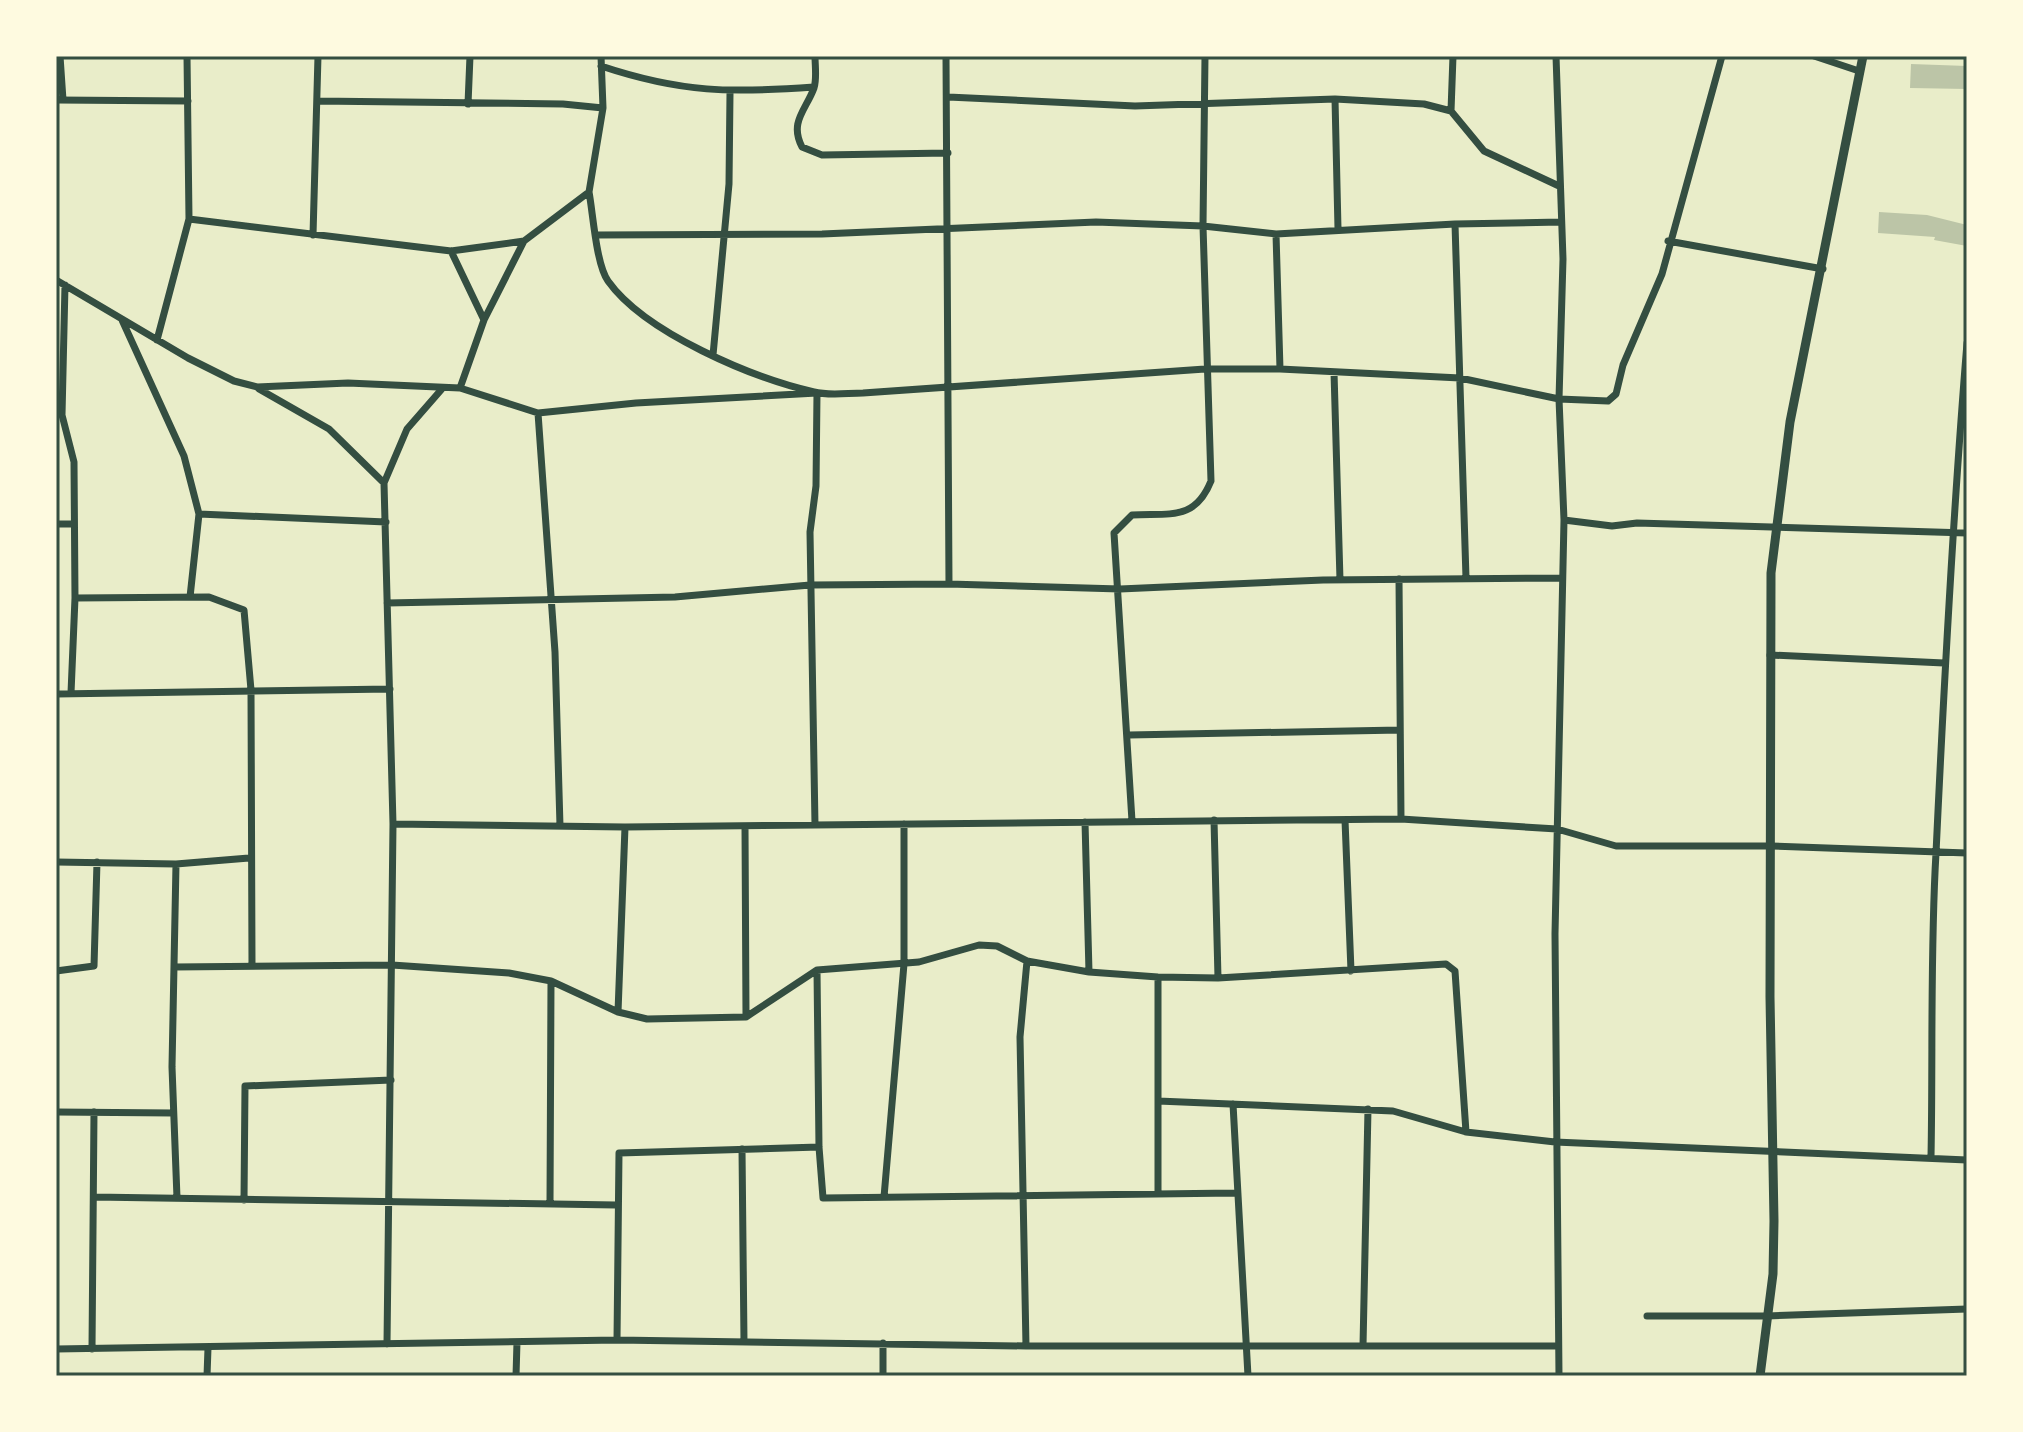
<svg xmlns="http://www.w3.org/2000/svg" width="2023" height="1432" font-family="Ubuntu,sans-serif">
  <rect width="100%" height="100%" fill="#e9edc9"/>
  <path fill="#bcc5a7" d="M1911,64L1967,66V89L1910,88Z
    M1879,212L1927,215L1967,225V246L1934,240L1935,237L1878,233Z"/>
  <g fill="none" stroke-linecap="round" stroke-linejoin="round">
    <path stroke="#344e41" stroke-width="7" d="M60,56L63,100
      M187,56L189,219L451,251L524,241
      M815,56C815,66 817,79 814,88C806,110 789,122 802,147L822,155L948,153
      M946,56L949,584
      M1556,56L1563,259L1559,399L1564,520L1555,934L1559,1376
      M1814,56L1859,71
      M601,66C682,93 731,93 814,87
      M948,97L1135,106L1335,99L1424,104L1451,111L1484,151L1559,186
      M1335,99L1338,229
      M56,100L188,101
      M317,101L563,104L603,108
      M468,104L470,56
      M1451,111L1453,56
      M589,192C593,213 596,264 608,281C645,333 753,378 814,392C829,396 847,393 863,393L1205,369H1280L1460,378L1559,399L1608,401L1616,394L1623,365L1662,274L1722,56
      M1455,224L1466,578
      M1276,234L1280,369
      M313,235L318,56
      M596,235L822,234L1096,222L1203,226L1276,234L1455,224L1561,222
      M1668,241L1823,269
      M451,251L484,320
      M56,280L188,358L234,381L257,387L348,383L460,388L538,413L636,403L817,393L816,486L810,532L815,825
      M65,285L62,415L74,462L75,598L71,693
      M122,320L184,456L199,514L190,597
      M157,340L189,219
      M713,355L729,184L730,93
      M1334,372L1340,580
      M460,388L484,320L524,241L589,192L603,108L601,56
      M259,389L329,429L384,483
      M538,413L555,652L560,826
      M199,514L386,522
      M1564,520L1612,526L1637,523L1967,533
      M56,524H74
      M1399,579L1401,819
      M75,598L209,597L244,610L251,690L252,965
      M387,603L675,597L810,585L949,584L1120,589L1323,580L1561,578
      M1770,655L1944,663
      M56,694L390,689
      M1129,735L1400,730
      M1214,820L1218,978
      M1345,820L1351,971
      M1132,821L1114,533L1132,515C1170,513 1195,521 1211,481L1203,226L1205,56
      M1085,822L1089,972
      M393,824L625,827L1401,819L1557,829L1616,846H1771L1967,853
      M745,826L746,1017
      M56,862L176,864L249,858
      M176,864L172,1067L177,1198
      M174,967L392,965L509,973L551,981L618,1012L647,1019L746,1017L817,970L919,962L979,945L997,946L1027,961L1089,972L1158,977L1218,978L1446,964L1455,971L1466,1132
      M817,970L819,1147L823,1198L1235,1193
      M56,971L94,966L97,862
      M618,1012L625,827
      M1158,1101L1393,1111L1466,1132L1555,1142L1967,1160
      M1233,1104L1248,1376
      M56,1112L173,1113
      M742,1149L744,1342
      M1931,1157C1933,1056 1930,954 1936,853C1944,683 1953,513 1967,343
      M1158,1194V977
      M94,1197L616,1205
      M884,1197L904,964V824
      M244,1200L245,1086L391,1080
      M550,1204L551,981
      M1647,1316H1767L1967,1309
      M617,1340L619,1153L819,1147
      M883,1343V1376
      M387,1344L393,824L384,483L407,429L441,390
      M1026,1346L1020,1037L1027,961
      M1363,1346L1368,1109
      M56,1349L617,1340L1026,1346H1557
      M92,1349L94,1112
      M207,1376L208,1348
      M516,1376L517,1342"/>
    <path stroke="#344e41" stroke-width="9" d="M1760,1376L1773,1274L1774,1221L1770,997L1771,573L1790,422L1863,56"/>
  </g>
  <rect width="2023" height="1432" fill="none" stroke="#fefae0" stroke-width="116"/>
  <rect x="58" y="58" width="1907" height="1316" fill="none" stroke="#344e41" stroke-width="3"/>
</svg>
